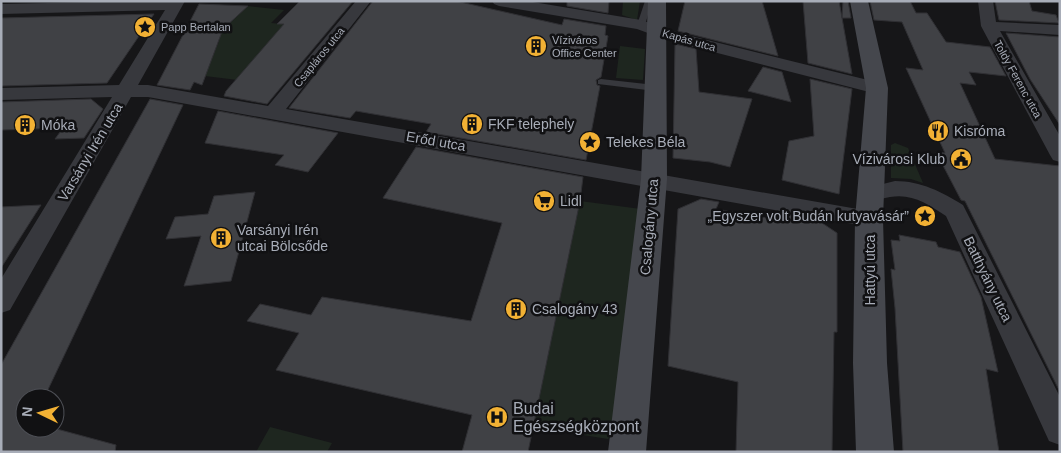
<svg xmlns="http://www.w3.org/2000/svg" width="1061" height="453" font-family="Arial,sans-serif">
  <rect width="100%" height="100%" fill="#161618"/>
  <path fill="#1e261f" d="M623,1H640L637,20L622,15Z
    M248,6L284,10L271,23L314,27L263,83L205,76L219,41L222,25H228Z
    M620,46L645,49L643,80L616,78Z
    M895,143L908,148L923,183L911,179L891,178V145Z
    M580,201L641,209L614,429L608,439L533,427Z
    M270,427L332,443L327,452H256Z"/>
  <path fill="#404145" stroke="#303034" d="M300,1H353L267,104L224,96L226,91L284,24H277Z
    M373,1H456L562,25L564,19L606,26L605,35L608,36L601,77L596,80L597,85L600,86L586,160L426,132L431,124L356,111L350,118L289,108Z
    M567,1H609L608,13L567,6Z
    M685,1H762L778,56L678,31Z
    M803,1H839L852,74L808,63Z
    M843,1H848L851,18H842Z
    M870,1H910L916,13H927L946,42L990,47L1006,76L969,72L976,85L960,83L995,159L1060,166V392L965,201L961,200L936,152L945,153L906,68L923,70L902,22L874,20Z
    M995,1H1029L1032,11L1056,15L1059,23L999,20Z
    M199,4L248,6L223,29L202,85L194,82L190,90L157,85Z
    M154,14L107,83L1,86V18Z
    M1006,33L1060,37V125L1030,79Z
    M675,44L696,49L699,92L752,99L730,167L710,162L673,158Z
    M763,67L782,72L791,102L748,91Z
    M810,79L852,89L839,194L782,180L789,141L814,136Z
    M91,99L103,109L84,138L55,139L63,128L1,130V102Z
    M150,99L183,105L44,398H25V428H53L116,445L115,452H1V365Z
    M218,111L338,133L308,172L275,165L284,155L205,143Z
    M416,147L583,177L580,201L528,452H462L472,415L276,370L299,333L247,321L260,304L311,315L322,297L471,321L502,223L383,198Z
    M255,192L231,281L184,286L201,236L166,239L175,217L208,214L214,196Z
    M701,199L719,202L716,209L754,216L775,219L776,212L816,219L837,233V332H834L832,452H736L738,382L668,366L678,209Z
    M41,205L1,268V207Z
    M899,235L936,242L938,247L960,252L981,297L998,372L986,369L999,452H903L895,308L891,269L895,270L891,240L900,241Z"/>
  <g fill="none" stroke-linecap="round" stroke-linejoin="round">
    <path fill="#37383d" fill-rule="evenodd" d="M645,1H652L645,25L641,27L637,25Z
      M601,79L655,85L659,88L655,91L598,84V80Z"/>
    <path fill="#37383d" fill-rule="evenodd" d="M140,1H185L138,85H148L268,106L356,1H371L286,109L869,211L877,213L881,219L877,225L869,227L148,97H131L10,310L1,313V279L112,97L1,100V88L119,85L165,10L1,14V4Z
      M492,1H527L641,20L679,33L884,84L886,88L884,92L877,94L667,40L637,29L499,6L494,4Z
      M978,1H993L996,22L1060,25V35L1000,31L1060,136V162L1053,160L1050,155L981,26Z
      M895,181C921,181 942,192 963,205L1060,397V445L1049,441L946,216C928,204 912,193 890,197C880,199 873,202 863,199L860,194L863,189Z"/>
    <path fill="#45474d" fill-rule="evenodd" d="M648,1H666L667,179L646,452H608L641,179Z
      M850,1H868L888,88L883,219L887,363L894,452H856L853,363L855,219L866,88Z"/>
  </g>
  <defs>
    <g id="sight-disc" transform="scale(1.125)"><circle r="9.5" fill="#f2b134" stroke="#111113"/><path d="M0-6L1.8-2.2L6-1.7L2.9 1.2L3.7 5.4L0 3.3L-3.7 5.4L-2.9 1.2L-6-1.7L-1.8-2.2Z" fill="#111"/></g>
    <g id="building-disc" transform="scale(1.125)"><circle r="9.5" fill="#f2b134" stroke="#111113"/><path d="M-4-6H4V6H1V3H-1V6H-4ZM-2.5-4.3h1.7v1.8h-1.7ZM.8-4.3h1.7v1.8H.8ZM-2.5-1h1.7V.8h-1.7ZM.8-1h1.7V.8H.8Z" fill="#111"/></g>
    <g id="restaurant-disc" transform="scale(1.125)"><circle r="9.5" fill="#f2b134" stroke="#111113"/><path d="M-5-6h1v4h1v-4h1v4h1v-4h1v5L-1.5 .5V6h-2V.5L-5-1ZM5-6V6H3V1.5H1.5Q1.5-4 5-6Z" fill="#111"/></g>
    <g id="civic-disc" transform="scale(1.125)"><circle r="9.5" fill="#f2b134" stroke="#111113"/><path d="M-.6-6.5H3V-4.5H.6V-3L4-1V1h2V6H-6V1h2V-1L-.6-3ZM-1.2 2.5V6h2.4V2.5Z" fill="#111"/></g>
    <g id="supermarket-disc" transform="scale(1.125)"><circle r="9.5" fill="#f2b134" stroke="#111113"/><path d="M-6-5.5h2.5l.6 2H6L4.5 2H-2.5L-4.4-4H-6ZM-1.5 3.2a1.3 1.3 0 1 0 .1 0ZM3 3.2a1.3 1.3 0 1 0 .1 0Z" fill="#111"/></g>
    <g id="hospital-disc" transform="scale(1.125)"><circle r="9.5" fill="#f2b134" stroke="#111113"/><path d="M-5-5h3v3.5h4V-5h3V5h-3V1.5h-4V5h-3Z" fill="#111"/></g>
  </defs>
  <g fill-rule="evenodd">
    <use href="#sight-disc" x="145" y="27"/>
    <use href="#building-disc" x="536" y="46"/>
    <use href="#building-disc" x="472" y="124"/>
    <use href="#building-disc" x="25" y="125"/>
    <use href="#restaurant-disc" x="938" y="131"/>
    <use href="#sight-disc" x="590" y="142"/>
    <use href="#civic-disc" x="961" y="159"/>
    <use href="#supermarket-disc" x="544" y="201"/>
    <use href="#sight-disc" x="925" y="216"/>
    <use href="#building-disc" x="221" y="238"/>
    <use href="#building-disc" x="516" y="309"/>
    <use href="#hospital-disc" x="497" y="417"/>
  </g>
  <g text-anchor="middle" stroke-width="5" stroke-linejoin="round" paint-order="stroke">
    <g font-size="11" fill="#a8adb8" stroke="#111113" text-anchor="start">
      <text x="161" y="31">Papp Bertalan</text>
      <text x="552" y="44">Víziváros<tspan x="552" dy="13">Office Center</tspan></text>
    </g>
    <g font-size="11" fill="#a8adb8" stroke="#111113">
      <text transform="translate(689 40) rotate(16)" y="4">Kapás utca</text>
      <text transform="translate(319 57) rotate(-51)" y="4">Csapláros utca</text>
      <text transform="translate(1018 79) rotate(61)" y="4">Toldy Ferenc utca</text>
    </g>
    <g font-size="14" fill="#a8adb8" stroke="#111113" text-anchor="start">
      <text x="488" y="129">FKF telephely</text>
      <text x="41" y="130">Móka</text>
      <text x="954" y="136">Kisróma</text>
      <text x="606" y="147">Telekes Béla</text>
      <text x="945" y="164" text-anchor="end">Vízivárosi Klub</text>
      <text x="560" y="206">Lidl</text>
      <text x="909" y="221" text-anchor="end">„Egyszer volt Budán kutyavásár”</text>
      <text x="237" y="235">Varsányi Irén<tspan x="237" dy="16">utcai Bölcsőde</tspan></text>
      <text x="532" y="314">Csalogány 43</text>
    </g>
    <g font-size="14" fill="#a8adb8" stroke="#111113">
      <text transform="translate(436 141) rotate(10)" y="5">Erőd utca</text>
      <text transform="translate(90 152) rotate(-59)" y="5">Varsányi Irén utca</text>
      <text transform="translate(649 227) rotate(-85)" y="5">Csalogány utca</text>
      <text transform="translate(870 270) rotate(-90)" y="5">Hattyú utca</text>
      <text transform="translate(988 279) rotate(64)" y="5">Batthyány utca</text>
    </g>
    <g font-size="16" fill="#a8adb8" stroke="#111113" text-anchor="start">
      <text x="513" y="414">Budai<tspan x="513" dy="18">Egészségközpont</tspan></text>
    </g>
  </g>
  <rect width="1061" height="453" fill="none" stroke="#a8adb8" stroke-width="5"/>
  <g transform="translate(40 413) rotate(275)"><circle r="24" fill="#111113" stroke="#4d4f55"/>
  <path d="M0-4L9 19L0 12L-9 19Z" fill="#f2b134"/>
  <text y="-8" font-size="14" font-weight="bold" text-anchor="middle" fill="#a8adb8">N</text>
  </g>
</svg>
